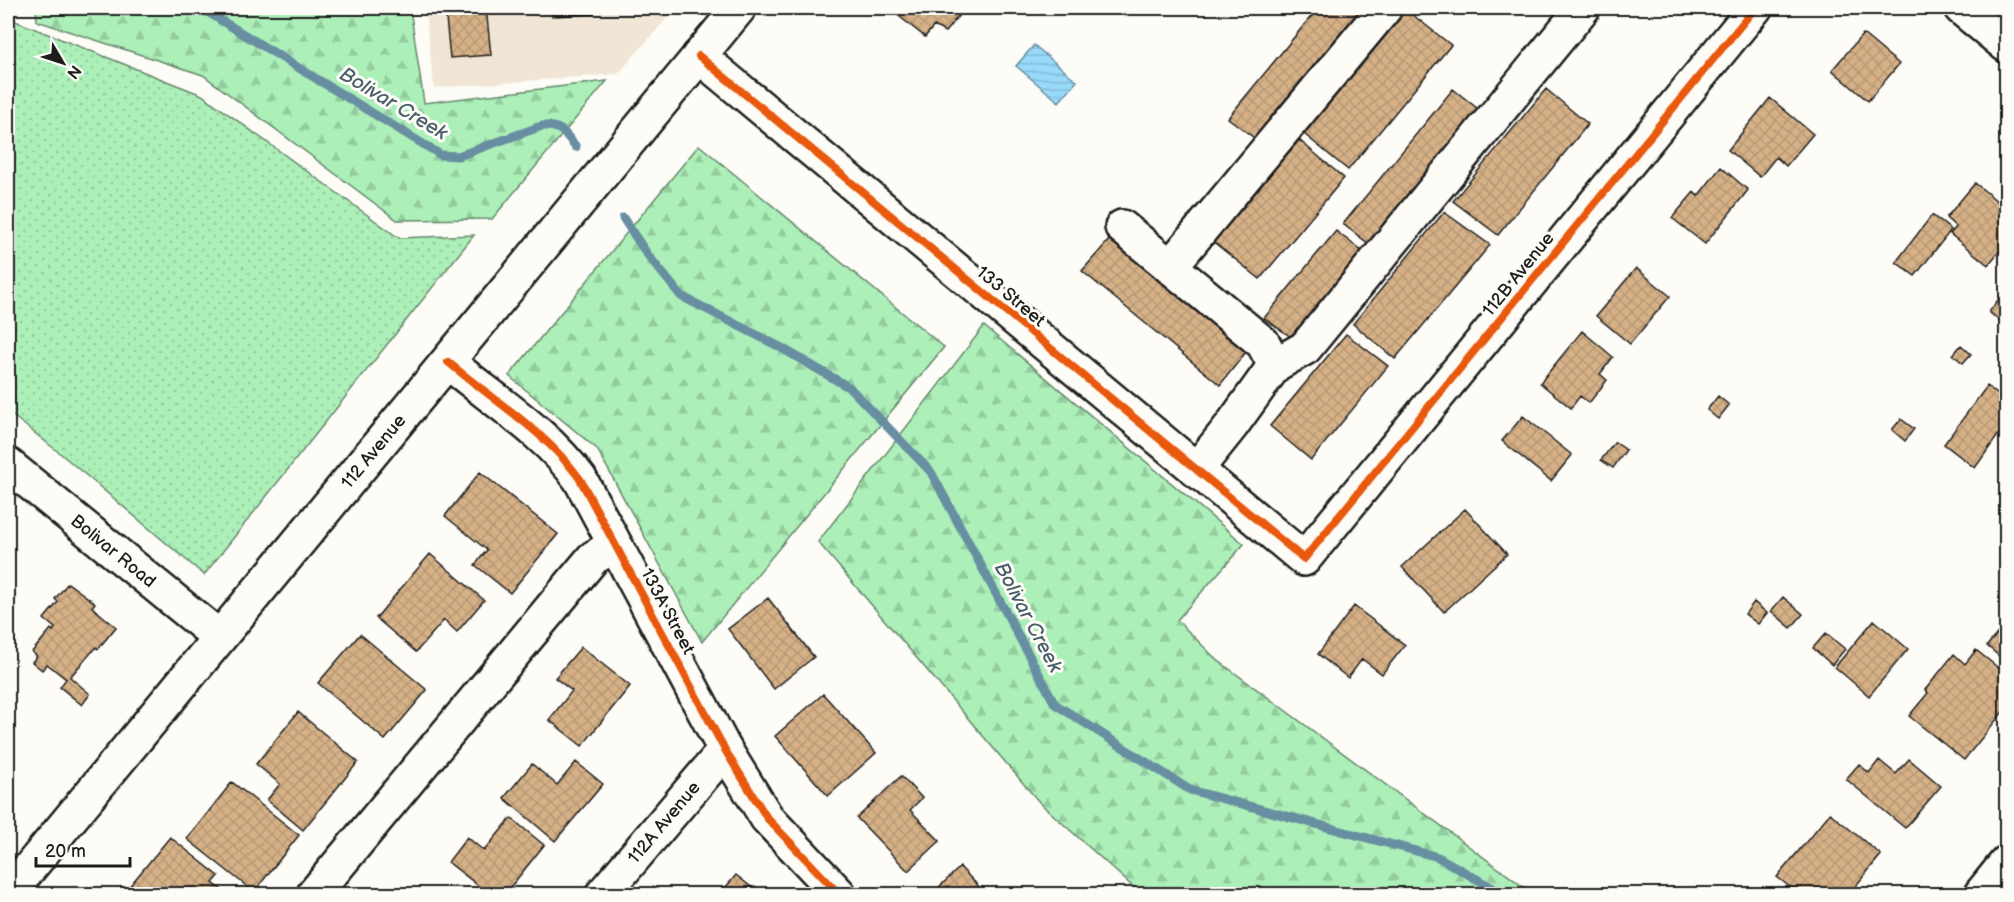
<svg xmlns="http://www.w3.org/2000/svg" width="2014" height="902" font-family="'Balsamiq Sans',sans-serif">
  <defs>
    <pattern id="grass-dots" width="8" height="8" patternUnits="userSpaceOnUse" patternTransform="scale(1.5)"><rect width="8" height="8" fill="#acefb8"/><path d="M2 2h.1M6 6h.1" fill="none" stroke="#93cc9e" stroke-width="1.8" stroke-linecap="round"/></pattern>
    <pattern id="forest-firs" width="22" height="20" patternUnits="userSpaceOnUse" patternTransform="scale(1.5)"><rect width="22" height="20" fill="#acefb8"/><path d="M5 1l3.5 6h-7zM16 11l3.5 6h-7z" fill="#93cc9e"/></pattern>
    <pattern id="water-rules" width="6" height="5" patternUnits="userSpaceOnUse" patternTransform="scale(1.5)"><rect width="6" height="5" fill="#99dafa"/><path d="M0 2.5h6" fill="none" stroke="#83bad6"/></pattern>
    <pattern id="building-cross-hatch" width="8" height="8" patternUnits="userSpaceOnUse" patternTransform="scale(1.5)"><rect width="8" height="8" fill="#d6b187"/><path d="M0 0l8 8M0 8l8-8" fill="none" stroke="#b79874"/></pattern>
  </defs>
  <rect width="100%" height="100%" fill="#fdfcf7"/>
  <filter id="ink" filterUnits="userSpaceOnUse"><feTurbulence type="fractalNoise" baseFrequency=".0167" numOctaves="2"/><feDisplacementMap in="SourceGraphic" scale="12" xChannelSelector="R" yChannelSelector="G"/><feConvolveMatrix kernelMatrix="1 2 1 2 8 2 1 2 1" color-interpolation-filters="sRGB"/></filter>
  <g filter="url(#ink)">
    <path fill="#f1e6d5" d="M425,8H676L618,74L434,88Z"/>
    <path fill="url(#grass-dots)" stroke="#64866a" stroke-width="1.5" d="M15,21L202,95L399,238L474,235L204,575L61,454L8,412V34Z"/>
    <path fill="url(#forest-firs)" stroke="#64866a" stroke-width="1.5" d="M36,8H410L424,103L607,81L492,219L397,220L203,75L37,21Z
      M699,145L944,347L702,642L597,449L509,376Z
      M984,326L1244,544L1177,620L1216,659L1533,894H1141L1040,803L818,542Z"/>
    <path fill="url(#water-rules)" stroke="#678ea1" stroke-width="1.5" d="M1034,45L1077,81L1059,102L1016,66Z"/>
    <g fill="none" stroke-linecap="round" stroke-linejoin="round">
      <path stroke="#678ea1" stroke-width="9" d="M201,8L441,155L458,156L542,126C561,125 565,133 576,147
        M623,218L647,254L681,296L780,347L850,388L931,472L1055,704L1190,790L1438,857L1503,894"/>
    </g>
    <path fill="url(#building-cross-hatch)" stroke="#1c1c1c" stroke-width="1.5" d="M445,8H486L491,55L450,58Z
      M551,8H593L594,14L552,16Z
      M892,8H965L945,32L934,26L925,37L890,9Z
      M1318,8H1364L1262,144L1228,118Z
      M1404,8L1451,45L1348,170L1304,134Z
      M1863,34L1899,64L1868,101L1832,70Z
      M1453,89L1487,116L1377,250L1343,224Z
      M1546,89L1588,124L1498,235L1453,201Z
      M1770,98L1813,134L1786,166L1776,157L1760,177L1728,150Z
      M1299,140L1344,178L1260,279L1211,240Z
      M1721,167L1748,190L1705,244L1672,218L1694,192L1698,196Z
      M1975,183L1997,201L2002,194L2006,198V243L1988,265L1950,234L1956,227L1946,218Z
      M1444,212L1490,245L1395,359L1353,324Z
      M1932,215L1951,230L1915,276L1896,262Z
      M1336,231L1367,255L1304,333L1297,328L1291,337L1264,318Z
      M1116,232L1253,343L1220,385L1082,271Z
      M1636,268L1670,296L1630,344L1596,316Z
      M2006,289V326L1989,312Z
      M1582,331L1613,357L1600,374L1607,380L1589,403L1580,396L1571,408L1540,383Z
      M1346,334L1388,366L1311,460L1270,426Z
      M1961,345L1971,354L1963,363L1953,355Z
      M1987,386L2006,401V424L1975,468L1944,444Z
      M1718,396L1729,405L1718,419L1707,410Z
      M1523,416L1572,455L1551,481L1502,441Z
      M1901,419L1914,429L1905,441L1892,430Z
      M1615,442L1626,450L1613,468L1601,460Z
      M480,472L558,534L510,593L475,565L487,550L445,516Z
      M1465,509L1507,554L1444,612L1402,567Z
      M430,554L484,600L457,632L444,620L416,652L376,618Z
      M68,583L95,603L92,607L116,627L98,649L96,647L70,677L90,694L82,705L60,687L66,679L47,664L42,670L32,662L37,656L32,652L51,629L53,631L55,628L44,619L58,602L55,599Z
      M1783,597L1803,614L1791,628L1771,611Z
      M768,598L814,657L774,689L728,629Z
      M1754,602L1767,613L1758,624L1745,614Z
      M1354,606L1405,645L1382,674L1362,659L1348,678L1318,654Z
      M1874,620L1908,649L1869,696L1835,667Z
      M2006,623V662L1987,646Z
      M1826,633L1845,649L1832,665L1813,648Z
      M360,634L427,690L385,740L318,683Z
      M581,647L630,686L582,746L549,720L572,691L555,678Z
      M1976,650L2006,674V708L1964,760L1909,716L1928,693L1925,690L1954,654L1965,664Z
      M823,694L876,753L828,796L775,736Z
      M298,712L358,762L303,830L267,800L280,784L256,764Z
      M1909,759L1941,786L1905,828L1846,779L1859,764L1869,773L1879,760L1896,774Z
      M576,762L603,784L555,841L504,798L532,764L557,785Z
      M901,776L922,798L910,810L940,841L908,871L857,818Z
      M232,782L299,835L254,892L187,839Z
      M1830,813L1881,855L1849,894H1799L1777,877Z
      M511,818L544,845L505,894H489L448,862L467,837L484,851Z
      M170,837L219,876L213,883L227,894H123Z
      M960,867L986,894H932Z
      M736,875L760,894H720Z"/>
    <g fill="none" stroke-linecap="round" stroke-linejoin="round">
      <g stroke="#1c1c1c" stroke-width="38">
        <g id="minor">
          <path d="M1961,8L2006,45"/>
          <path d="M699,56L1304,559L1755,8"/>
          <path d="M1122,227L1263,343L1275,365"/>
          <path d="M1170,267L1385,8"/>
          <path d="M448,362C493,400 545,431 580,479L725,750L767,818L839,894"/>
          <path id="s1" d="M8,465L219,637"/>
          <path d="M1196,470L1232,425L1275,365L1305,348L1583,8"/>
          <path d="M314,894L593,558L615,545"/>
          <path id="s2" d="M603,894L725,750"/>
          <path d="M1981,894L2006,863"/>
        </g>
      </g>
      <g stroke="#1c1c1c" stroke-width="38">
        <g id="major">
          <path id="s3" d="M8,894L739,8"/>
        </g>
      </g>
      <use href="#minor" stroke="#fdfcf7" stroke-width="33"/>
      <use href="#major" stroke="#fdfcf7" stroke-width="33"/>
      <g stroke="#fdfcf7" stroke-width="11">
        <path id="cycleway" d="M699,56L1304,559L1755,8
          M448,362C493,400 545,431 580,479L725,750L767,818L839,894"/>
      </g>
      <use href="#cycleway" stroke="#e8590c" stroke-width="8"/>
    </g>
  </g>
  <g text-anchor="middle" stroke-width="6" stroke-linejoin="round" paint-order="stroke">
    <g font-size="18" fill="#1c1c1c" stroke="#fdfcf7">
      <text transform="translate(1518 274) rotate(-51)" y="6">112B Avenue</text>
      <text transform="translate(1011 296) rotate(40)" y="6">133 Street</text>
      <text dy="6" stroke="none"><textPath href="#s3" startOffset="574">112 Avenue</textPath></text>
      <text dy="6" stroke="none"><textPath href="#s1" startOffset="136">Bolivar Road</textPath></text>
      <text transform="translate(668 611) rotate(62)" y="6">133A Street</text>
      <text dy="6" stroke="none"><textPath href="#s2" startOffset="94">112A Avenue</textPath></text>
    </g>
    <g font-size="20" font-style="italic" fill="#485e6a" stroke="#fdfcf7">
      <text transform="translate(394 103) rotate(31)" y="7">Bolivar Creek</text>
      <text transform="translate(1029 617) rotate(62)" y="7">Bolivar Creek</text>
    </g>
  </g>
  <rect width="2014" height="902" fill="none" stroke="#fdfcf7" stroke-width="30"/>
  <rect x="15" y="15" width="1984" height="872" fill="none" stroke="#1c1c1c" stroke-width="2" filter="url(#ink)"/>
  <g transform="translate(63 63) rotate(129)" stroke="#fdfcf7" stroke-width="4.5" paint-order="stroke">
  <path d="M0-4.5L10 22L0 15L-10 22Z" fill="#1c1c1c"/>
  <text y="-9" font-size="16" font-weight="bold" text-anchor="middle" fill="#1c1c1c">N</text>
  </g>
  <path d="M36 857v9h94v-9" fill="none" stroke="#1c1c1c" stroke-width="3"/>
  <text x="45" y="857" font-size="18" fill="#1c1c1c" stroke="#fdfcf7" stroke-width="4.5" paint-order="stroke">20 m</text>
</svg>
